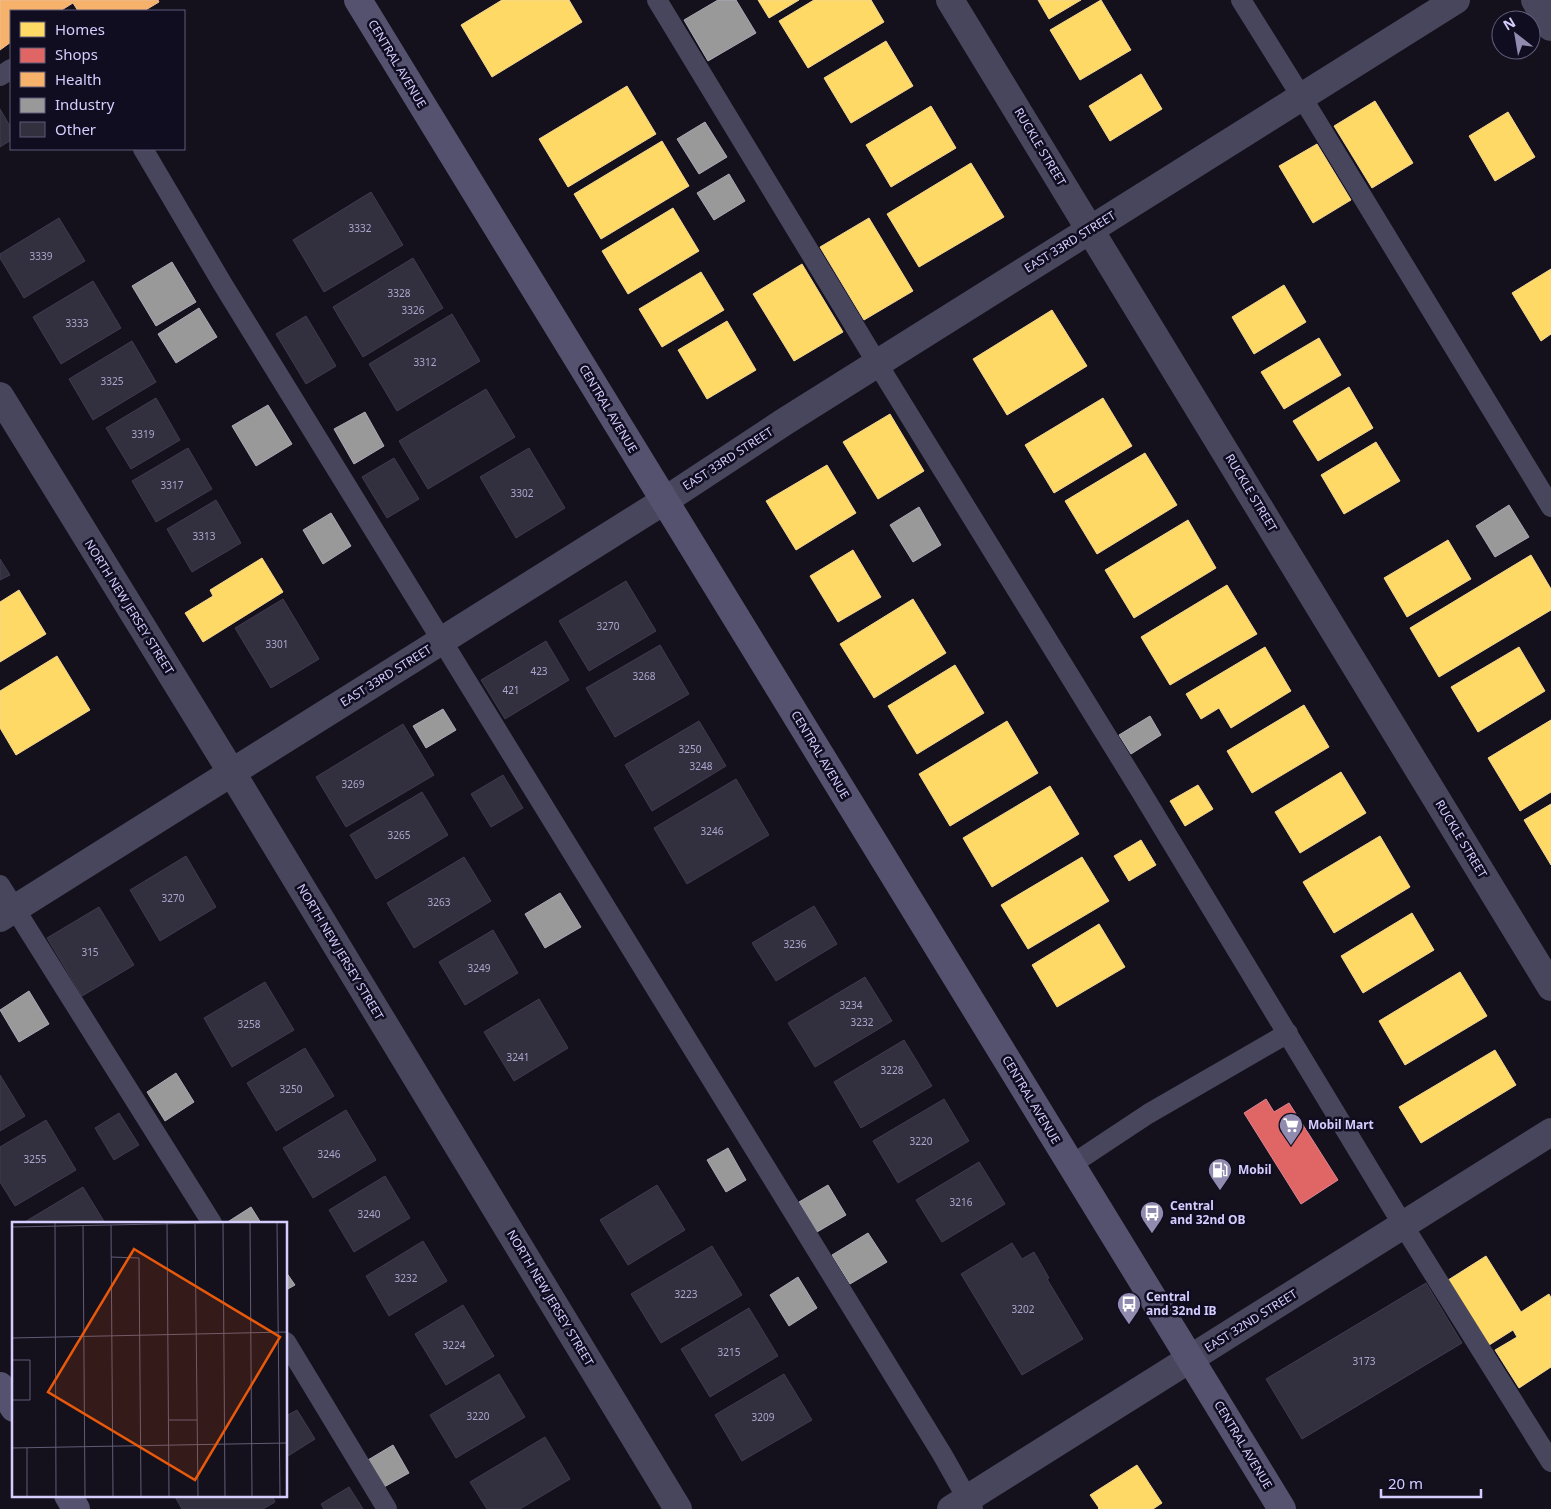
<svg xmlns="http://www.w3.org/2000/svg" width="1551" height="1509" font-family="'Noto Sans',sans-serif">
  <rect width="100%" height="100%" fill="#14111c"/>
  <path fill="#ffd966" stroke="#f2d594" d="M502,0H569L582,22L492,77L461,25Z
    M758,0H799L769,18Z
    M814,0H871L884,22L808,68L779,21Z
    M1038,0H1081L1049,19Z
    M1101,0L1131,50L1080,80L1050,30Z
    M886,41L913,86L851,123L824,78Z
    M1141,74L1162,109L1110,141L1089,106Z
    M627,86L656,134L568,187L539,139Z
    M1375,101L1413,163L1372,188L1334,126Z
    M931,106L956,148L891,187L866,145Z
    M1508,112L1535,157L1495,181L1469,136Z
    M662,141L689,186L601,239L574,194Z
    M1317,144L1351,200L1313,223L1279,166Z
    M971,163L1004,217L919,267L887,214Z
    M673,208L699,251L628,294L602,251Z
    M869,218L913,291L864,320L820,247Z
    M802,264L843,332L794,361L753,294Z
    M1551,269V334L1541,341L1512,293Z
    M701,272L724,310L662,347L639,309Z
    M1284,285L1306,322L1254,354L1232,317Z
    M1052,310L1087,366L1007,415L973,359Z
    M727,321L756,370L707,399L678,350Z
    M1319,338L1341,375L1284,409L1261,372Z
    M1349,387L1373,428L1318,461L1293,421Z
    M1103,398L1132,446L1054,493L1025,445Z
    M890,414L924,471L878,499L843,442Z
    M1376,442L1400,481L1344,514L1321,475Z
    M1145,453L1177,505L1097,554L1065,501Z
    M827,465L856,513L796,550L766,501Z
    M1188,520L1216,568L1134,618L1105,570Z
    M1448,540L1471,579L1407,617L1384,578Z
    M853,550L881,597L838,622L810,576Z
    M1531,555L1551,589V610L1439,677L1410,628Z
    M262,558L283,592L203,642L185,613L213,596L210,590Z
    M1227,585L1257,634L1170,685L1141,637Z
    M19,590L46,634L0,662V602Z
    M913,599L946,653L874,698L840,644Z
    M1265,647L1291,691L1231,728L1219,708L1201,719L1186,694Z
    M1519,647L1545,691L1478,732L1451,687Z
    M57,656L90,710L16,755L0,728V691Z
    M955,665L984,713L917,754L888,706Z
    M1304,705L1329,747L1252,793L1227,751Z
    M1551,720V792L1520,811L1488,758Z
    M1007,721L1038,773L950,826L919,774Z
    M1341,772L1366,813L1300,853L1275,812Z
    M1198,785L1213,809L1185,826L1170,801Z
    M1050,786L1079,834L992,887L963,838Z
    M1551,804V865L1524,820Z
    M1380,836L1410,887L1334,933L1303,882Z
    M1141,840L1156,865L1129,881L1114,856Z
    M1082,857L1109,901L1028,949L1001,905Z
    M1412,913L1434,950L1363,993L1341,956Z
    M1099,924L1125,967L1057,1007L1032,965Z
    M1460,972L1487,1016L1405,1065L1379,1021Z
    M1495,1050L1516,1085L1421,1143L1399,1107Z
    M1486,1256L1521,1312L1549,1294L1551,1298V1367L1519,1388L1495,1350L1517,1337L1513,1330L1486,1347L1445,1282Z
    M1137,1465L1162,1503L1153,1509H1098L1099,1508L1090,1495Z"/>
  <path fill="#e06666" stroke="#dc8594" d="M1266,1099L1274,1112L1289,1103L1338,1180L1301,1204L1244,1113Z"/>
  <path fill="#f6b26b" stroke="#ecba97" d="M0,0H158L159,2L144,11H78L73,3L60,11H11V42L0,50Z"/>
  <path fill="#999" stroke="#aba9b7" d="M718,0H736L756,33L708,61L684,20Z
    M705,122L727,157L699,174L677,139Z
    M729,174L745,201L714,220L697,193Z
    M172,262L196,302L156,326L132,286Z
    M199,308L217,337L176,363L158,334Z
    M268,405L292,444L256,466L232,426Z
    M365,412L384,446L354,464L334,429Z
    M1509,505L1529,537L1495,557L1476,526Z
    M919,507L941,545L913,562L890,525Z
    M331,513L351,546L323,564L303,530Z
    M443,709L456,730L426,748L413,726Z
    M1150,716L1161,735L1131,754L1119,735Z
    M560,893L581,927L545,948L525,914Z
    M29,991L49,1024L19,1042L0,1010Z
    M176,1073L194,1102L165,1121L147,1092Z
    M728,1148L746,1180L726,1192L707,1160Z
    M828,1185L846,1215L817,1232L799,1202Z
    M251,1207L261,1223H226Z
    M868,1233L887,1262L850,1284L832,1255Z
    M286,1272L295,1285L286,1290Z
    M798,1277L817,1308L789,1326L770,1295Z
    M393,1445L409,1473L384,1487L368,1460Z"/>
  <path fill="#322f3e" stroke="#403b4f" d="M0,109L11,128V140L0,147Z
    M371,192L403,245L324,292L293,240Z
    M59,218L85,261L24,298L0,258V254Z
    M413,258L443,308L363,357L333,307Z
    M93,281L121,328L61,364L33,317Z
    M452,314L480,361L397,411L369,364Z
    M306,316L336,366L306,384L276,334Z
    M132,341L156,382L93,420L69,379Z
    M486,389L515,437L428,489L399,441Z
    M156,398L180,440L131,469L106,428Z
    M188,448L212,489L156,522L132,481Z
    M529,448L565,508L516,538L480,477Z
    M394,458L419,499L387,518L362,477Z
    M216,500L241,543L192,572L167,529Z
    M0,559L10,575L0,580Z
    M626,581L656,631L589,671L559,621Z
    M283,599L319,659L271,688L235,628Z
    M546,641L569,680L505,719L481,680Z
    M660,645L689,694L615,737L586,688Z
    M699,721L726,766L652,811L625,765Z
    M403,724L434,775L346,827L316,777Z
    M503,775L523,808L491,827L471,794Z
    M736,779L769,835L687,884L654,828Z
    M422,792L448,835L376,879L350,835Z
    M186,856L216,907L160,941L130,890Z
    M464,857L491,901L414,948L387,903Z
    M814,906L837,944L776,981L752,943Z
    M99,907L134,965L82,996L47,938Z
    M493,930L518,973L465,1005L439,962Z
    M865,977L892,1021L815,1067L788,1023Z
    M265,982L294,1030L232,1067L204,1018Z
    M539,999L568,1048L514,1081L484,1032Z
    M904,1040L932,1086L861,1128L834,1082Z
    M305,1048L334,1096L276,1131L247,1083Z
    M0,1075L25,1116L0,1131Z
    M944,1099L969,1141L898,1183L873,1141Z
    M346,1110L376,1160L313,1198L283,1148Z
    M119,1113L139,1145L114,1160L95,1128Z
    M46,1120L76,1170L15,1206L0,1182V1147Z
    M979,1162L1005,1204L942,1242L916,1200Z
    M385,1176L410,1218L354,1252L329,1210Z
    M657,1185L685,1230L628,1265L600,1220Z
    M83,1187L105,1223H23Z
    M423,1241L447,1281L389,1316L366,1276Z
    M1012,1243L1022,1259L1034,1252L1049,1278L1047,1279L1083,1339L1022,1375L961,1274Z
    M712,1246L742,1295L661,1343L631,1294Z
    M1426,1283L1462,1343L1302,1439L1266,1379Z
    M463,1305L494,1356L446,1385L415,1334Z
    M749,1308L778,1356L710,1397L681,1349Z
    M499,1374L525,1417L456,1458L430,1415Z
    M784,1374L812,1420L742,1461L715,1415Z
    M297,1410L315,1439L288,1456L286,1453V1416Z
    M545,1437L570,1479L520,1509H487L470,1482Z
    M349,1487L363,1509H324L321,1504Z
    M174,1495H272L275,1502L263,1509H182Z"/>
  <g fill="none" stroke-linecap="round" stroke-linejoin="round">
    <path stroke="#48465d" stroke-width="20" d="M657,0L877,363L1140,790L1403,1225L1551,1462
      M1241,0L1314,117L1551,507
      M0,76L11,69
      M143,149L222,283L942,1454L973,1509
      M0,885L212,1223
      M1071,1165L1148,1114L1288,1033
      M286,1342L387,1509"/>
    <path stroke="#48465d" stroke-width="28" d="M950,0L1551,987
      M1535,0L1551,27
      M0,396L232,773L678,1509
      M0,918L664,501L784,422L1456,0
      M951,1509L1551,1132"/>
    <path stroke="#55526f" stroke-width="28" d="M358,0L1282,1509
      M0,1386L14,1408
      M68,1495L76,1509"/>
  </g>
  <defs>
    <g id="supermarket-pin" transform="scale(1.25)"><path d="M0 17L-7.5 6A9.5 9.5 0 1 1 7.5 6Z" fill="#918baf" stroke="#110d20"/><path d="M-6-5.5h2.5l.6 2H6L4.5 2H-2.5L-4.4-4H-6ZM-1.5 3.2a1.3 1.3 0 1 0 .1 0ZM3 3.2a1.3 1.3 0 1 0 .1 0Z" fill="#fff"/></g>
    <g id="fuel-pin" transform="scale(1.25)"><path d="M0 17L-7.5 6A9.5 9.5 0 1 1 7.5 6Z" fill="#918baf" stroke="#110d20"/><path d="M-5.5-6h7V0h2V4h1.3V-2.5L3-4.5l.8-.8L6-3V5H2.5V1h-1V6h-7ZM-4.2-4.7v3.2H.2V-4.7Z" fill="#fff"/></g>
    <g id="bus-pin" transform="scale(1.25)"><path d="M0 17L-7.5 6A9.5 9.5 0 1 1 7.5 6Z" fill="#918baf" stroke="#110d20"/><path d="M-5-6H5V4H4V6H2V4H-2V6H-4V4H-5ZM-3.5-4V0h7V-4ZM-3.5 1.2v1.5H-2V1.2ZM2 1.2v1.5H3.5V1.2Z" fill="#fff"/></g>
  </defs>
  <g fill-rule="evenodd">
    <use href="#supermarket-pin" x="1291" y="1125"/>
    <use href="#fuel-pin" x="1220" y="1170"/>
    <use href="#bus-pin" x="1152" y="1213"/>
    <use href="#bus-pin" x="1129" y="1304"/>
  </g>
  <g text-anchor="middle" stroke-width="5" stroke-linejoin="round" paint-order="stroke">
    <g font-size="10" fill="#aca6ce">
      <text x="360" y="232">3332</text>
      <text x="41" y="260">3339</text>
      <text x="399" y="297">3328</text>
      <text x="413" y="314">3326</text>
      <text x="77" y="327">3333</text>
      <text x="425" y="366">3312</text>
      <text x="112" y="385">3325</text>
      <text x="143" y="438">3319</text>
      <text x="172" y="489">3317</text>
      <text x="522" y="497">3302</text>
      <text x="204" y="540">3313</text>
      <text x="608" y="630">3270</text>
      <text x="277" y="648">3301</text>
      <text x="539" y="675">423</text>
      <text x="644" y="680">3268</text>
      <text x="511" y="694">421</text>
      <text x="690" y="753">3250</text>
      <text x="701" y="770">3248</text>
      <text x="353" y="788">3269</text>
      <text x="712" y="835">3246</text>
      <text x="399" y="839">3265</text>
      <text x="173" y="902">3270</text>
      <text x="439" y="906">3263</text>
      <text x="795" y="948">3236</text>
      <text x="90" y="956">315</text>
      <text x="479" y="972">3249</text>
      <text x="851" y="1009">3234</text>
      <text x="862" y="1026">3232</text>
      <text x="249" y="1028">3258</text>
      <text x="518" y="1061">3241</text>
      <text x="892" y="1074">3228</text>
      <text x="291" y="1093">3250</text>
      <text x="921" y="1145">3220</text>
      <text x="329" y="1158">3246</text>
      <text x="35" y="1163">3255</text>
      <text x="961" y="1206">3216</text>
      <text x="369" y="1218">3240</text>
      <text x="406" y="1282">3232</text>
      <text x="686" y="1298">3223</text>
      <text x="1023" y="1313">3202</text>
      <text x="454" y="1349">3224</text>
      <text x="729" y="1356">3215</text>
      <text x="1364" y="1365">3173</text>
      <text x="478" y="1420">3220</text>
      <text x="763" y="1421">3209</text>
    </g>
    <g font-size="12" fill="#d4cdfe" stroke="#110d20">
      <text transform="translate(397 64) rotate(59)" y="4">CENTRAL AVENUE</text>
      <text transform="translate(1040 147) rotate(59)" y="4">RUCKLE STREET</text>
      <text transform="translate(1070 242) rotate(-32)" y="4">EAST 33RD STREET</text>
      <text transform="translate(608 409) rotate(59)" y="4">CENTRAL AVENUE</text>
      <text transform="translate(728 459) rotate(-33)" y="4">EAST 33RD STREET</text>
      <text transform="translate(1251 493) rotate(59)" y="4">RUCKLE STREET</text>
      <text transform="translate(129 607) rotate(58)" y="4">NORTH NEW JERSEY STREET</text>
      <text transform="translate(386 676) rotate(-32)" y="4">EAST 33RD STREET</text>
      <text transform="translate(820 755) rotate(59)" y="4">CENTRAL AVENUE</text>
      <text transform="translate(1461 839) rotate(59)" y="4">RUCKLE STREET</text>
      <text transform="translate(340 952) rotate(59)" y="4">NORTH NEW JERSEY STREET</text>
      <text transform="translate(1031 1100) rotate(59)" y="4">CENTRAL AVENUE</text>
      <text transform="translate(550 1298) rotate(59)" y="4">NORTH NEW JERSEY STREET</text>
      <text transform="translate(1251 1321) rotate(-32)" y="4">EAST 32ND STREET</text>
      <text transform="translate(1243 1445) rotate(59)" y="4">CENTRAL AVENUE</text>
    </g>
    <g font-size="12" font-weight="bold" fill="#d4cdfe" stroke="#110d20" text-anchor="start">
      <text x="1308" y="1129">Mobil Mart</text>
      <text x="1238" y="1174">Mobil</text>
      <text x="1170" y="1210">Central<tspan x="1170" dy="14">and 32nd OB</tspan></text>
      <text x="1146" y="1301">Central<tspan x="1146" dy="14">and 32nd IB</tspan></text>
    </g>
  </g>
  <g transform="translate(12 1222)">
    <rect width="275" height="275" fill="#14111c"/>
    <path fill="none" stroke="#615c76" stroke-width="1" d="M43,0L44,275M155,0L157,275M238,0L240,275M265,0L268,275M211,1L213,275M183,2L186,275M99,3L101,275M71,4L73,275M0,5L243,0M99,35L127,36L129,275M0,116L275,110M0,138H18V178H0M157,198H185M0,226L275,221M15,226V275"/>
    <path fill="#e8590c" fill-opacity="0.15" stroke="#e8590c" stroke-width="2.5" d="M122,27L268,115L183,258L36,170Z"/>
    <rect width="275" height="275" fill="none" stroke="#d4cdfe" stroke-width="2.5"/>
  </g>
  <rect x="10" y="10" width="175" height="140" fill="#110d20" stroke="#5f5a79"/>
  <rect x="20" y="22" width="25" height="15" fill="#ffd966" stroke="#5f5a79"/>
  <text x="55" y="35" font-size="15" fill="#d4cdfe">Homes</text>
  <rect x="20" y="48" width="25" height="15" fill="#e06666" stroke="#5f5a79"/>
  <text x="55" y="60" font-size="15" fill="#d4cdfe">Shops</text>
  <rect x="20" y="72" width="25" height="15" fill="#f6b26b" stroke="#5f5a79"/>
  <text x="55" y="85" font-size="15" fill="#d4cdfe">Health</text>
  <rect x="20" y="98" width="25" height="15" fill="#999999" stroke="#5f5a79"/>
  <text x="55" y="110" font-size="15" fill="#d4cdfe">Industry</text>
  <rect x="20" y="122" width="25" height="15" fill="#322f3e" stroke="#5f5a79"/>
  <text x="55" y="135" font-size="15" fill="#d4cdfe">Other</text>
  <g transform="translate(1516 35) rotate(329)"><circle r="24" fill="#110d20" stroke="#5f5a79"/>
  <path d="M0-4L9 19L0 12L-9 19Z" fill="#918baf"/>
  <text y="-8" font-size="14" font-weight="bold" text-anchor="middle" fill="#d4cdfe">N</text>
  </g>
  <path d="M1381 1489v8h100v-8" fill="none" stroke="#d4cdfe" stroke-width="2.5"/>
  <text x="1388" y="1489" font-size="15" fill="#d4cdfe" stroke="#110d20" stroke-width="4" paint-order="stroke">20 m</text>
</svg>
